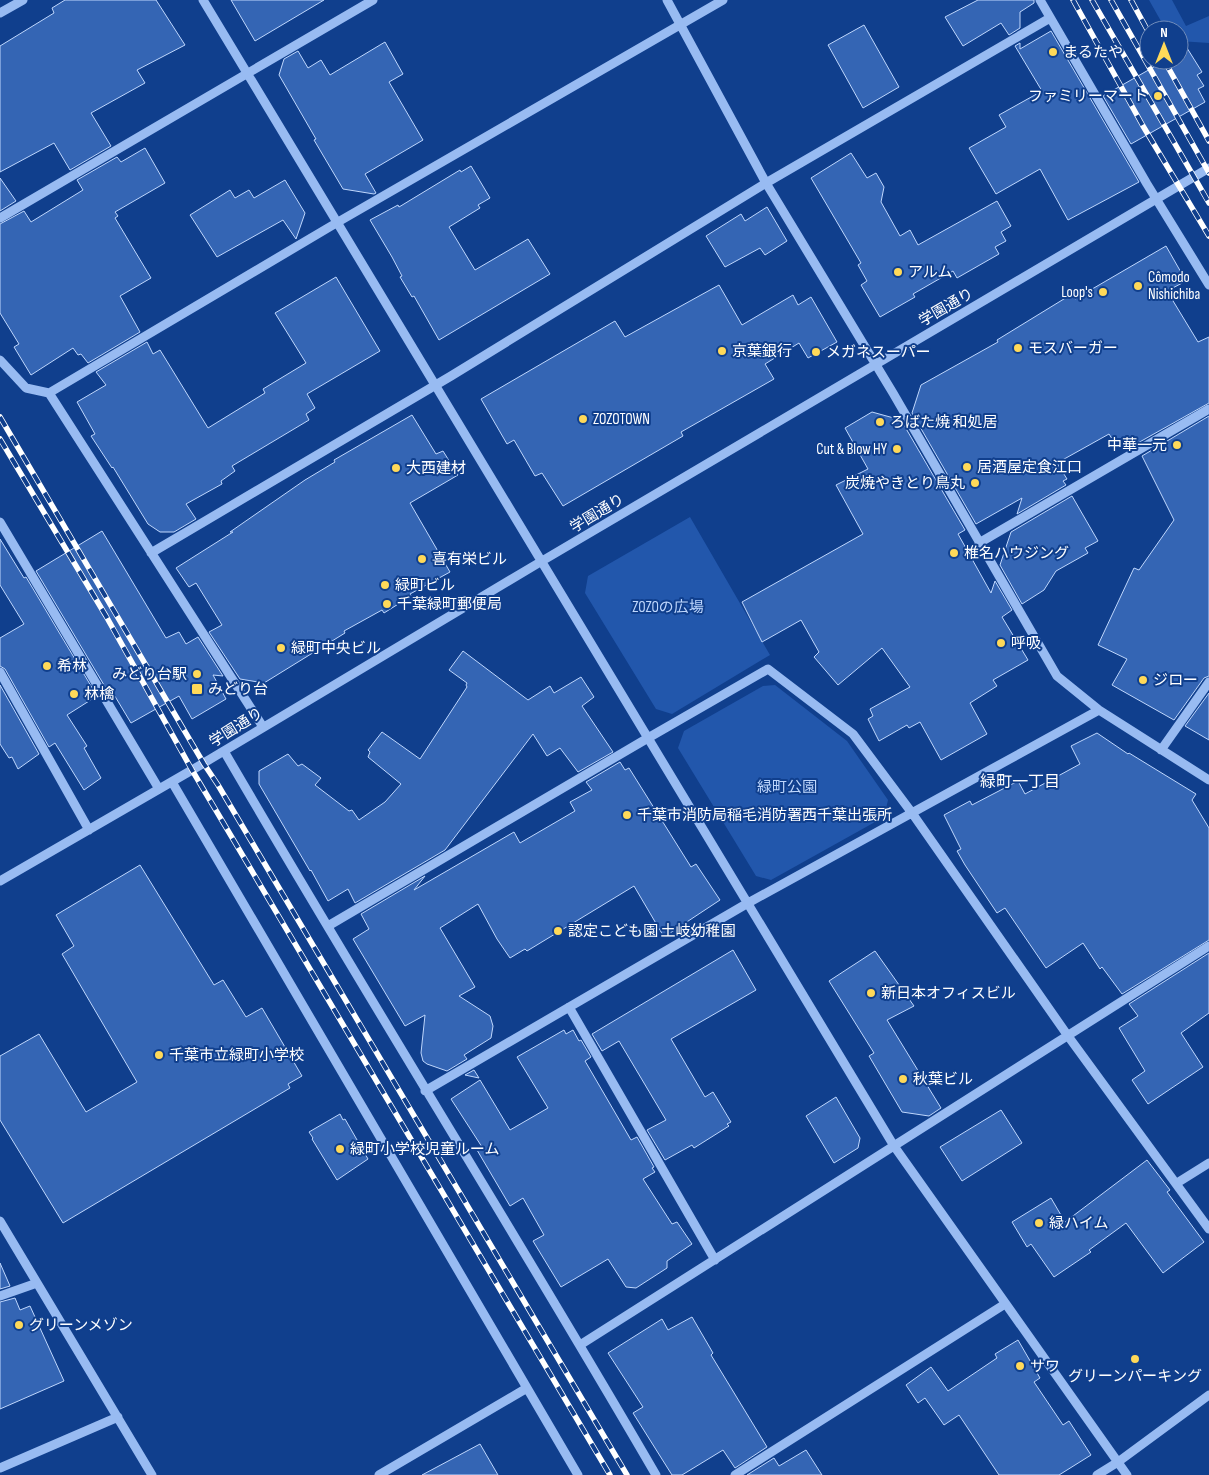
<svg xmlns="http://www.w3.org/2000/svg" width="1209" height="1475" font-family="'Sofia Sans Condensed','Noto Sans JP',sans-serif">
  <rect width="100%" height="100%" fill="#103f8d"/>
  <path fill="#2257ac" d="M1149,0H1172L1186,26L1209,16V43L1179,41V30H1166Z
    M690,517L770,655L672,714L656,709L585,593L588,576Z
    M775,685L847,741L888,800L884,817L771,880L756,876L678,748L684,731L763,686Z"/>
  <path fill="#3465b4" stroke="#bfd7fd" d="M65,0H156L185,45L137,70L145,83L91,113L111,146L70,170L54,143L0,172V46L54,13L52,8Z
    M231,0H324L255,41Z
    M978,0H1034V3L1020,12V28L1009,35L1001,23L963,46L945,17Z
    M864,25L899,87L863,108L828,45Z
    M1051,31L1139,182L1068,220L1040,169L996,194L969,148L1006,127L999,115L1042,91L1015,46L1020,43V49Z
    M385,42L403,74L389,82L423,140L365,174L376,193L374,194L343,189L314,140L316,139L279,75L284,59L298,51L308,68L321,60L330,75Z
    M1187,48L1202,72L1197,75L1204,86L1198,89L1205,102L1131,144L1103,96L1166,60H1179V52Z
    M145,148L165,183L115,212L118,216L115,218L151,278L120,296L140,332L88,363L81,354L78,355L73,348L31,375L14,347L19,344L0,313V224L24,211L31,222L83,190L77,180L117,157L121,162Z
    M851,153L867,178L876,173L884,187L881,202L900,236L910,230L918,245L997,201L1011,226L1001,232L1006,241L995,247L999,254L957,278L953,271L913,294L915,297L880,317L861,285L867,281L858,265L861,263L811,178Z
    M471,166L490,198L478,205L480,208L449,227L475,270L528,239L550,274L439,340L414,296L412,297L400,277L402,276L392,257L370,220L398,205L399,207L460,170L461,172Z
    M0,178L16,201L0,211Z
    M285,180L305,213L296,239L283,220L217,257L190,215L230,190L235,198L249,190L254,198Z
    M767,207L787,241L765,255L760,248L725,267L706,236L741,214L745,221Z
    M1166,246L1186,281L1167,291L1198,342L1209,337V403L1136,444L1131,436L1116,445L1109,434L1057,463L1067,479L1063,481L1066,485L1017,514L1022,498L976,524L912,413L921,385L998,342L997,340L1072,294L1075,299Z
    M336,277L380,351L307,394L315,408L306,414L309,420L232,466L235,471L221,481L222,484L186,504L196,519L174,532H160L148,524L113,467L112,468L91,436L95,434L77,402L106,385L96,372L147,342L153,354L160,350L208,428L265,393L263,389L306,363L275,313Z
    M719,285L742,325L793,295L798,305L811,297L837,342L808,358L799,343L765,364L774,379L681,432L683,436L563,506L542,473L535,476L514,440L507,444L481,399L615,321L625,337Z
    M872,412L901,420L965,530L958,534L991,593L995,581L1012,610L1002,617L1028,660L993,680L997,686L970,703L987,734L941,760L920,722L909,728L907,725L879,741L868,719L873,716L870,709L910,687L882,648L838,685L814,657L819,652L801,620L762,642L742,602L863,534L836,485L868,469L845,428Z
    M412,415L436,454L443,451L458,475L410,503L450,572L410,594L411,596L384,613L382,610L344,631L345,633L264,683L240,679L209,632L222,625L196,583L189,587L176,568L233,532H230L305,480L335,462L334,460Z
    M1209,416V676L1204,678L1174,720L1112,685L1127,659L1098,645L1134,568L1139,570L1174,520L1142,456Z
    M1072,496L1098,541L1085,548L1088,553L1056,571L1044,590L1022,604L1000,565L1011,532Z
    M102,531L166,638L179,632L186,644L198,637L223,676L213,675L226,699L192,719L179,696L131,723L110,688L107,690L36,571Z
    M0,539L24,578L26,577L97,696L67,715L87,746L84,748L101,778L84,790L55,743L49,747L5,669L0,666V638L24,624L0,585Z
    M463,651L528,700L550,686L554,693L581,677L594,697L582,706L613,752L578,772L560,748L547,756L533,734L445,850L355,903L348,889L328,901L311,870L310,871L259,784V771L288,754L298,766L302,764L321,778L315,785L349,811L352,810L359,820L385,802L401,784L368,757L370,752L368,750L382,732L420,759L467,687L466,685L467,683L449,670Z
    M0,685L39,754L18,769L12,757L9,758L0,744Z
    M1209,693V740L1185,726Z
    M1097,733L1128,754L1129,753L1196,794L1192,800L1209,828V940L1122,994L1102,967L1100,969L1083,943L1046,968L1005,908L997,913L965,865L957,851L961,849L944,815L970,801L972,805L1018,781L1025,794L1080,764L1071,746Z
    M620,762L625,770L629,768L691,867L696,864L720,900L664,937L634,886L527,951L525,949L510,958L497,939L478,904L440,928L475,987L459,996L490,1016L493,1026L491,1038L464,1055L467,1059L447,1071L427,1064L423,1061L421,1053L425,1015L405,1026L353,939L369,929L361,914L425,876L414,890L514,832L520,843L575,811L570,802L592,790L586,782Z
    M140,865L214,985L223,980L246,1017L262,1008L302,1076L288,1084L290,1088L63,1223L0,1120V1056L39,1034L86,1112L137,1082L62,954L74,946L56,915Z
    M733,950L756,990L671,1039L705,1097L713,1092L731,1122L727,1124L729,1126L694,1148L692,1145L665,1160L647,1130L666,1120L619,1041L602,1051L592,1034Z
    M875,951L914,1006L887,1020L941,1108L929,1116L902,1112L869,1056L874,1053L829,981Z
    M1209,953V1013L1181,1033L1203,1067L1148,1104L1132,1080L1145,1071L1119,1028L1138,1016L1129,1004Z
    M564,1030L566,1034L573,1030L579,1041L581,1040L591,1057L585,1061L631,1140L637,1137L654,1167L652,1168L655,1172L643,1179L672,1224L677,1222L692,1244L667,1261V1268L636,1288L626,1287L608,1259L561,1287L533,1241L544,1235L523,1198L510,1206L477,1150L482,1147L451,1099L480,1080L510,1130L548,1108L517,1057Z
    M474,1070L479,1078L465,1075Z
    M836,1097L860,1138L858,1148L834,1163L806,1116Z
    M1001,1110L1022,1143L962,1181L940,1147Z
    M340,1114L343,1120L345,1119L368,1159L337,1180L312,1139L313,1138L309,1132Z
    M1147,1160L1170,1190L1167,1192L1204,1242L1163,1273L1126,1223L1089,1250L1091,1252L1054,1277L1031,1244L1027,1247L1012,1222L1051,1198L1065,1222Z
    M0,1263L10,1286L0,1289Z
    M15,1298L20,1310L30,1306L64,1381L0,1409V1302Z
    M692,1317L713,1353L711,1355L767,1447L735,1468L723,1450L682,1475H672L633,1413L643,1407L608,1353L662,1319L668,1330Z
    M1018,1340L1040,1378L1034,1382L1063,1425L1069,1421L1091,1455L1059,1475H999L959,1415L944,1425L925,1398L918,1403L906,1385L931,1367L948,1391L997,1358L995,1354Z
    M480,1444L498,1475H422Z
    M806,1450L822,1475H747L774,1458L779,1466Z"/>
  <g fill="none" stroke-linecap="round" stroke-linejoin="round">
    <path stroke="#98bbf2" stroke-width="9" d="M203,0L894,1146L1127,1475
      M667,0L766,183L893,393L1057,676L1099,710L1209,780
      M1040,0L1147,184L1209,285
      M0,13L23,0
      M0,218L373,0
      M0,360L26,388L49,393L263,727
      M49,393L338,222L723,0
      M0,522L159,789
      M979,543L1209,409
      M151,553L451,376L766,183L1050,18
      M0,672L89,830
      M1161,750L1209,682
      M224,751C365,994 515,1232 656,1475
      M172,782L578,1475
      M0,881L192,770L542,561L1209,168
      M328,926L648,738L768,669L853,734L912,813L1068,1036L1209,1229
      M569,1007L715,1260
      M425,1091L748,903L1099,710
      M1177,1183L1209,1163
      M0,1221L152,1475
      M0,1296L37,1283
      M580,1345L1209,946
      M0,1468L118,1417
      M379,1475L527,1388
      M735,1475L1005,1304
      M1097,1475L1118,1462L1209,1395"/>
    <g stroke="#fff" stroke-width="5.5">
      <path id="rail" d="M1073,0L1143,126L1209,236
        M1092,0L1209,203
        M1111,0L1209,173
        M1131,0L1149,33
        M1164,60L1209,141
        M0,417L204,764L218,785L627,1475
        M0,439L106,616L192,770L610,1475"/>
    </g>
    <use href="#rail" stroke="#103f8d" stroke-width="4" stroke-dasharray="11" stroke-linecap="butt"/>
  </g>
  <g fill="#ffd959" stroke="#103f8d" stroke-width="2">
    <circle cx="1053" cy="52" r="5"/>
    <circle cx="1158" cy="96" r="5"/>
    <circle cx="898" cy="272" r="5"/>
    <circle cx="1138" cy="286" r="5"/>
    <circle cx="1103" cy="292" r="5"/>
    <circle cx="1018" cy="348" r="5"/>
    <circle cx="722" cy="351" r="5"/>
    <circle cx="816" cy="352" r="5"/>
    <circle cx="583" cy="419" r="5"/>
    <circle cx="880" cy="422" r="5"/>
    <circle cx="1177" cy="445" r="5"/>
    <circle cx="897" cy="449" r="5"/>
    <circle cx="967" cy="467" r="5"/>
    <circle cx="396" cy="468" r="5"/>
    <circle cx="975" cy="483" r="5"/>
    <circle cx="954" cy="553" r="5"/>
    <circle cx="422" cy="559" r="5"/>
    <circle cx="385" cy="585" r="5"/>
    <circle cx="387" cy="604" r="5"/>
    <circle cx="1001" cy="643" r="5"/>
    <circle cx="281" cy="648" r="5"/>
    <circle cx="47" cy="666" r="5"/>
    <circle cx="197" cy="674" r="5"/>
    <circle cx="1143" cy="680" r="5"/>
    <rect x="191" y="683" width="12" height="12" rx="2.5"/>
    <circle cx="74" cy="694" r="5"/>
    <circle cx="627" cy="815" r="5"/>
    <circle cx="558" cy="931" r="5"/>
    <circle cx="871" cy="993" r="5"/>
    <circle cx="159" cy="1055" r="5"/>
    <circle cx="903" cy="1079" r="5"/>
    <circle cx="340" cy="1149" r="5"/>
    <circle cx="1039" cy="1223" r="5"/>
    <circle cx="19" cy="1325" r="5"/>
    <circle cx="1135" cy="1359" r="5"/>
    <circle cx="1020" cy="1366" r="5"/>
  </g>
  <g text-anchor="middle" stroke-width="4" stroke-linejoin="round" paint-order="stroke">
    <g font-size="15" fill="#fff" stroke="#103f8d" text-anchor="start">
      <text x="1063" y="57">まるたや</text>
      <text x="1148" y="101" text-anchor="end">ファミリーマート</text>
      <text x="908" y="277">アルム</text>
      <text x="1148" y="282">Cômodo<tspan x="1148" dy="17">Nishichiba</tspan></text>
      <text x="1093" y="297" text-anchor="end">Loop's</text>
      <text x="1028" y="353">モスバーガー</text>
      <text x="732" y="356">京葉銀行</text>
      <text x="826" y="357">メガネスーパー</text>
      <text x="593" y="424">ZOZOTOWN</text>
      <text x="890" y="427">ろばた焼 和処居</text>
      <text x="1167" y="450" text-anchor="end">中華一元</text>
      <text x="887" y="454" text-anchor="end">Cut &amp; Blow HY</text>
      <text x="977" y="472">居酒屋定食江口</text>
      <text x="406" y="473">大西建材</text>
      <text x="965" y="488" text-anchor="end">炭焼やきとり鳥丸</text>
      <text x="964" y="558">椎名ハウジング</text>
      <text x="432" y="564">喜有栄ビル</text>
      <text x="395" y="590">緑町ビル</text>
      <text x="397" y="609">千葉緑町郵便局</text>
      <text x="1011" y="648">呼吸</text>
      <text x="291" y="653">緑町中央ビル</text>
      <text x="57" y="671">希林</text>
      <text x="187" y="679" text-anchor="end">みどり台駅</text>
      <text x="1153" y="685">ジロー</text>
      <text x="208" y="694">みどり台</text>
      <text x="84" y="699">林檎</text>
      <text x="637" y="820">千葉市消防局稲毛消防署西千葉出張所</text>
      <text x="568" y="936">認定こども園 土岐幼稚園</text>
      <text x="881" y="998">新日本オフィスビル</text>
      <text x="169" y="1060">千葉市立緑町小学校</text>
      <text x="913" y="1084">秋葉ビル</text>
      <text x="350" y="1154">緑町小学校児童ルーム</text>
      <text x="1049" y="1228">緑ハイム</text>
      <text x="29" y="1330">グリーンメゾン</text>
      <text x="1030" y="1371">サワ</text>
      <text x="1135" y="1381" text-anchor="middle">グリーンパーキング</text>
    </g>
    <g font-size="15" fill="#fff" stroke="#103f8d">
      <text transform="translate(946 307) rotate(-30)" y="5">学園通り</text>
      <text transform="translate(597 513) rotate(-31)" y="5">学園通り</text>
      <text transform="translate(236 727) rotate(-32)" y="5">学園通り</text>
    </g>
    <g font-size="15" fill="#bfd7fd" stroke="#103f8d">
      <text x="668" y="612">ZOZOの広場</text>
      <text x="787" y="792">緑町公園</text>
    </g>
    <g font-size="16" fill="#fff" stroke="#103f8d">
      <text x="1020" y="787">緑町一丁目</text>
    </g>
  </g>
  <g transform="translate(1164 45)"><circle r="24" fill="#103f8d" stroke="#708cbb"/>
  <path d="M0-4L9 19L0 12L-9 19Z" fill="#ffd959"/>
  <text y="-8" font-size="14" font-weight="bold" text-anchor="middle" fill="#ffffff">N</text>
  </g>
</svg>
